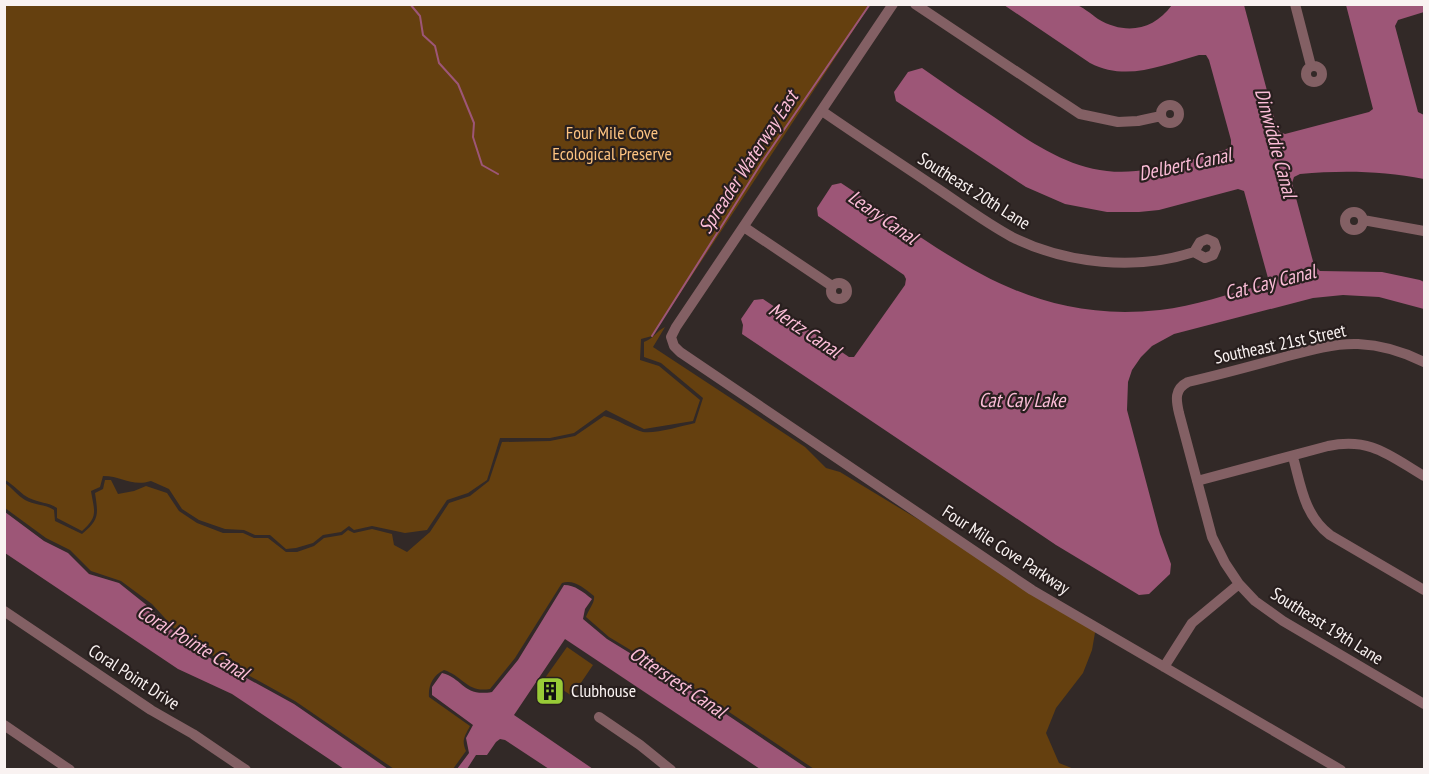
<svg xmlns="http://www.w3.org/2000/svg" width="1429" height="774" font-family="'PT Sans Narrow',sans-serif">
  <rect width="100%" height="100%" fill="#322927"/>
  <path fill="#65400f" d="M5,4H870V5L652,336L641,339L640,360L659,366L700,400L693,421L644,429L606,410L574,433L550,438H500L487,480L468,493L447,500L427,530L405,533L372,526L354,530L349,526L341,532L323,535L313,543L296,548L286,549L270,535H255L244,530L225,529L199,520L182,509L169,489L151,481C131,487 123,476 103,476L100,487L91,491C94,511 99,516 82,531L57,518V508C48,502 39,503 29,498C22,495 14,485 5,480Z
    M665,327L653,347L805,447L826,468L840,472L1096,627L1092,650L1083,673L1056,708L1046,733L1059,763L1074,769H814L692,687L609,637L586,617C588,610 595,603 594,596C584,588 574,579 562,583L515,658L490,689C467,693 463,676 444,670C433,675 428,686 429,697L470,726C465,736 461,740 466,751L453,769H394L295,701L203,650L174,628L152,604L121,581L91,571L70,550L46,538L5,508V483C12,488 17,495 25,500C33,505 45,504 54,510L55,521L82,534C100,519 98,514 95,493L103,489L105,480H111L118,494L134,491L146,486L167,493L179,511L197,523L223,533H243L254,538H268L286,552H297L314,546L324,538L342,535L348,530L354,533L372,529L392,534L394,545L407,552L430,532L449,503L470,496L489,481L502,442L550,441L575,436L604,416C617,419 633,430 643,432C655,434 682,426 695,423L703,398L661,363L644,357V342C655,338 656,331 665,327Z
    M567,647L593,665L572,696L545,678Z"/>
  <path fill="#9d5677" d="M1004,5C1027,4 1052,1 1074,4C1082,6 1091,14 1098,19C1125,35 1153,31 1172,5H1244L1277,128L1280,132L1285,134L1369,112L1373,109L1346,5H1424V12L1398,20L1395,26L1418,112L1424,115V179C1383,171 1343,170 1300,174L1294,177L1292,183L1314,265L1320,271L1382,272L1420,280L1424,282V309L1379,297L1343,295L1313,298L1174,334L1152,346L1141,357L1132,370L1128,382L1127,410L1160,534L1171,564L1170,574L1149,594L1139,595L1056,545L742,334L743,325L741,319L754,300L763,299L849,357H854L905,285L906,279L904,275L818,216L817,208L832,185L841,183C946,252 1024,325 1160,310C1194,306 1229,294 1262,285L1267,282L1268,278L1244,191L1238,189L1159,210L1139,212H1107L1065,204L1026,187L896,101L894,92L908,72L922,68C946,85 970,101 994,117C1038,147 1080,177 1136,171C1166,169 1196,158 1225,150L1231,146V140L1209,60L1206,55H1199C1162,65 1127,82 1090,63Z
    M5,512L44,541L68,553L89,574L119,583L149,607L172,630L201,653L294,704L388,769H344L232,694L178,669L5,553Z
    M564,585C575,585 583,592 592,599L585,609L583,619L607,639L690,690L808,769H760L565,639L514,715L593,769H549L505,740L500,739L496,742L487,755H476L467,769H457L469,753L466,738L473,725L432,695V687L442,673C464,679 463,697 492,692L518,660Z"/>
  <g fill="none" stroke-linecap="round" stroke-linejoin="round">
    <path stroke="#9d5677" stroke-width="2" d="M410,4L420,16L423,35L435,46L439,63L458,84L474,123L473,137L482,165L498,174
      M652,336L764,159L870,4"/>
    <path stroke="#836064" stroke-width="10" d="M893,4L676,327L671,337L674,346L680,352L1032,590L1341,770
      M915,4L1080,114L1118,122L1138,121L1161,116
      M1295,4L1311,66
      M1306 74a8 8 0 1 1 16 0a8 8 0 1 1-16 0Z
      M1161 114a9 9 0 1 1 18 0a9 9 0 1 1-18 0Z
      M822,111C858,136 895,160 932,185C958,202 984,222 1012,237C1067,264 1136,271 1194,252
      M1345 221a9 9 0 1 1 18 0a9 9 0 1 1-18 0Z
      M1363,220L1424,231
      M744,227L832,286
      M1207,239L1214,242L1216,248L1213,255L1205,258L1194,252L1200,242Z
      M831 291a8 8 0 1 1 16 0a8 8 0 1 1-16 0Z
      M1424,362C1404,352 1381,345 1358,344C1332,343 1303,352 1277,359C1248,367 1218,375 1188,382C1174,389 1176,400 1179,413L1212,537L1225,563L1239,584L1255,601L1283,621L1424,704
      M1293,457C1301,486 1304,515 1330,535L1424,590
      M1197,481L1328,446C1371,437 1390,456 1424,476
      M4,611L151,710L193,734L246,770
      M1164,667L1192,623L1239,584
      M599,717L640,745L671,770
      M4,725L70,770"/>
  </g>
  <defs>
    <g id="building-square" transform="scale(1.5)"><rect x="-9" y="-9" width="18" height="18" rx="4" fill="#98cb37" stroke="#281f1e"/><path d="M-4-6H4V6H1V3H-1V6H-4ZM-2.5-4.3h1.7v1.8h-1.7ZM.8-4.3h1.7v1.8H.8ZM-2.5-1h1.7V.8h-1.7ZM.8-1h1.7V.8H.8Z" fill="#111"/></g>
  </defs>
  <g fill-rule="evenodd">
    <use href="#building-square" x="550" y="691"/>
  </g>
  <g text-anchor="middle" stroke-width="4.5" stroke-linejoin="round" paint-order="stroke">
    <g font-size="18" fill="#fdc381" stroke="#281f1e">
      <text x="612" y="139">Four Mile Cove<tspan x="612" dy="21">Ecological Preserve</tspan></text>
    </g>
    <g font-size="18" fill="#f9f2f1" stroke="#281f1e">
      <text transform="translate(974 191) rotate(32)" y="6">Southeast 20th Lane</text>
      <text transform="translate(1280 344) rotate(-12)" y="6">Southeast 21st Street</text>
      <text transform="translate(1006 550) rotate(33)" y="6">Four Mile Cove Parkway</text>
      <text transform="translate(1327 626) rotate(32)" y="6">Southeast 19th Lane</text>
      <text transform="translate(134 677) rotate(33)" y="6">Coral Point Drive</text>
    </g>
    <g font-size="18" fill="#f9f2f1" stroke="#281f1e" text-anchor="start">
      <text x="571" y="697">Clubhouse</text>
    </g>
    <g font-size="20" font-style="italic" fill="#fbbdd7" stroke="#281f1e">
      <text transform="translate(1276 143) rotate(75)" y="7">Dinwiddie Canal</text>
      <text transform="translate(748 162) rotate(-57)" y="7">Spreader Waterway East</text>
      <text transform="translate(1185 164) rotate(-12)" y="7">Delbert Canal</text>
      <text transform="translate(883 217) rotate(35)" y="7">Leary Canal</text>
      <text transform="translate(1270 282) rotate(-14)" y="7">Cat Cay Canal</text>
      <text transform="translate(805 330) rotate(34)" y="7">Mertz Canal</text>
      <text x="1022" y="407">Cat Cay Lake</text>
      <text transform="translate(193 642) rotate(31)" y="7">Coral Pointe Canal</text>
      <text transform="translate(678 682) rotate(34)" y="7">Ottersrest Canal</text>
    </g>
  </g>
  <rect width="1429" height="774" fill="none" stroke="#f9f2f1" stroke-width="12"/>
</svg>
